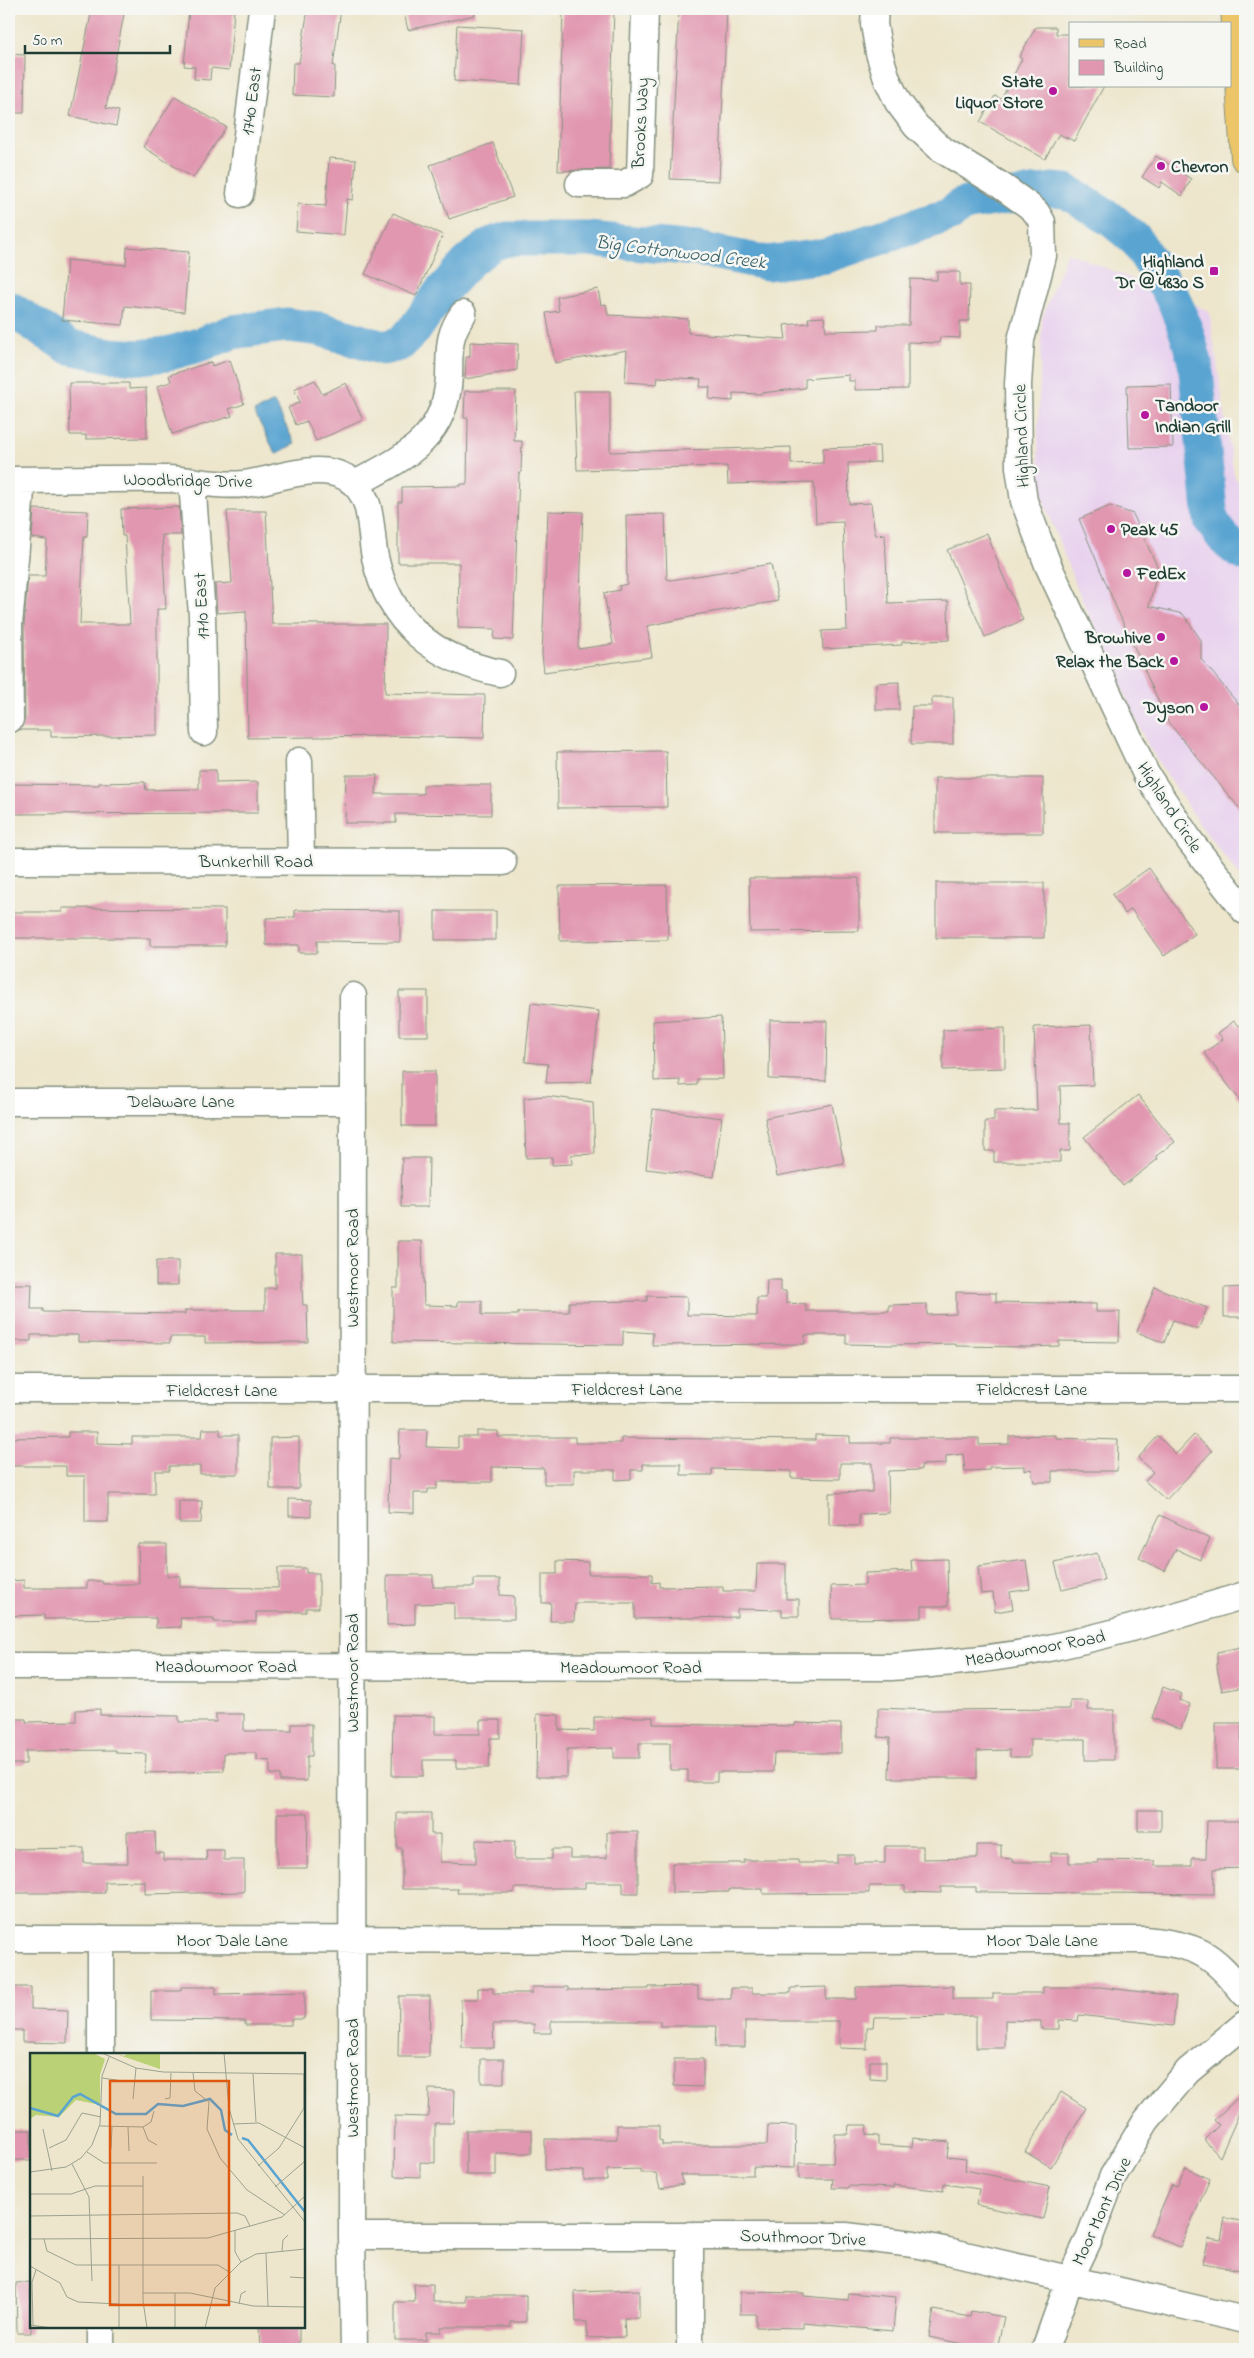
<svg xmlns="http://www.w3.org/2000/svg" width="1254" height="2358" font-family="'Indie Flower',sans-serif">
  <rect width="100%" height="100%" fill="#f6f6f2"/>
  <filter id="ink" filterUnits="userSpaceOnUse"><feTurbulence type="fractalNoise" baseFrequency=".02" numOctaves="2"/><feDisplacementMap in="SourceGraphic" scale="10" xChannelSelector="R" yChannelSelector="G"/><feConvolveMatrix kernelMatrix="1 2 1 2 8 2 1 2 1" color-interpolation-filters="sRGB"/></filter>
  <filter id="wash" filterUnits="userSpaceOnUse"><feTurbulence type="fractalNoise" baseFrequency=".0096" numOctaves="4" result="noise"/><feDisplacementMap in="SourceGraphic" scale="20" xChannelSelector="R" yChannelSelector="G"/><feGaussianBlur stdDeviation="1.12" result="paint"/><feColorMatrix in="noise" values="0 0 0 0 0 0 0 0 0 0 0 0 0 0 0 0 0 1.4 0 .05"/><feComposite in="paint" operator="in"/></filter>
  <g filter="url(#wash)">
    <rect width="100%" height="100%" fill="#ede6cc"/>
    <path fill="#e8d2ee" d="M1067,252L1209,311L1234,475L1245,495V882L1203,829L1148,746L1076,586L1039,489L1038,431L1042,318Z"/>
    <path fill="#5aa4d1" stroke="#3c7082" d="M274,402L295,444L276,454L254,412Z"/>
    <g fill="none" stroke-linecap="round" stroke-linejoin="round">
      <path stroke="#5aa4d1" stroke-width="35" d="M9,308L69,347L110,355L139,357L167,354L202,344L232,332L287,325L320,329L383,348L400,344L414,330L441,292L470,260L492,244L507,239H589L697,249L767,263L826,256L951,214L960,206L969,203L1052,190L1066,191L1112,220L1136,240L1174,300L1187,334L1195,362L1211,520C1221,535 1229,547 1245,554"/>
    </g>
    <g id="blocks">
      <path fill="#e197b0" d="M92,9H125L106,108L119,111L116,126L70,116Z
        M189,9L234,11L229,70L211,68L210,80L194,79L195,67L184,66Z
        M308,9H341L333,66H335L334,97L292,95L293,63H299Z
        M403,9H474L475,15L408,30Z
        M563,9H614L609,169L558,171Z
        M679,9H727L719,181L670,179Z
        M457,25L524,29L521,85L454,81Z
        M1036,27H1056V34H1070V86H1104L1074,141L1059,134L1045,159L980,122L995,96L1001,99L1022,59L1019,57Z
        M9,54L25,55L24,113H9Z
        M175,96L226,127L193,178L143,147Z
        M493,143L513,197L449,219L430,165Z
        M1156,156L1191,179L1182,196L1162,182L1159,188L1142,177Z
        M329,158L356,160L353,200L347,199L344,235L296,231L298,204L326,206Z
        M393,213L443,235L416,296L365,274Z
        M127,247L189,252L184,312L125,306L123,325L62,320L67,260L126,265Z
        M937,272H960V285H970L969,321H960V338L940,337L939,343L908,342V389L855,390V381H849V375L805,379V388L761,393V394L733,393V401L709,399L710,387H700L701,379L658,377L657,384L625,382L627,350L555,363L546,313L559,311L557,297L598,289L601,305L606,304L608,315L688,319V333L786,339L784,325L809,323L808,318L824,317L826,331L878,330V325H909L910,279L937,280Z
        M470,342L518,344L517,370L465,379L466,357H470Z
        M230,360L244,404L229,409L232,416L172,434L157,386L171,382L169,375L211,362L212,366Z
        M315,380L322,394L346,383L363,420L316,441L307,421L296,425L288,408L300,402L294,389Z
        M69,383H129V389L146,388L147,438L86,439V435H70Z
        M1171,384L1173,447L1129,448L1127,385Z
        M465,391H516L514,441H522L521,473H519L513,640L494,639L495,629L458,628L459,563H398V502H402V487L461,486V484H467L468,418H464Z
        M574,391H610V452L791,447V464L823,463V448L879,446L880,462L848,463L849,504L871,503L875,535L885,534L888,603L948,601L949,640L902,642V645L823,649L822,631L847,630L843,522L816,523L814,482L728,484L727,466L577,470Z
        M1110,506L1133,514L1158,568L1149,606L1183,614L1201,640V659L1245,712V815L1168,722L1116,607L1079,519Z
        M179,507L181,535H162L166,609H157V735L51,737V730H20L25,719L24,626L28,576H45L47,540L32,538L34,509L88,511L87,536H84L80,624H130L125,536H122L121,509Z
        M227,511H266L272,624H386L385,693L485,695L484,738L384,736L248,738L246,611L217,613L215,584L232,583Z
        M548,511L583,512L578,649L613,644L604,593L620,590L619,586L627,584L626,515L665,514L667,579L671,580L771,564L778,601L695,615V616L647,626L652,657L544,672L542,654Z
        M987,533L1001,571L1023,620L985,637L947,550Z
        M899,682V710H876V683Z
        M932,697H953V744H911L912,706H932Z
        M666,751L667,807L558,808L557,752Z
        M199,770H216V783L258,782V813L10,814V784L99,785V783L145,782L146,790L199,789Z
        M346,775H377L376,794H423V785H491V815L396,814V823H345Z
        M935,778H1043V833H935Z
        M1149,868L1195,934L1164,956L1131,909L1125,914L1112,894Z
        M749,878H859V931L750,932Z
        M936,883H1044V938H936Z
        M667,885L668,940L560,941L559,886Z
        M62,908L225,909V946H150V938H9V912H62Z
        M295,910L400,911V942L317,941V953H299V945H266V918L295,917Z
        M435,911H496V940H435Z
        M399,991H428V1036H399Z
        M531,1003L599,1011L591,1082L546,1083L548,1064L525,1062Z
        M721,1017L723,1079H697V1085L680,1086V1080L654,1081L653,1021Z
        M770,1020L827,1021L826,1081L769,1079Z
        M1234,1021L1238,1026L1245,1021V1107L1204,1053L1223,1039L1218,1033Z
        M1091,1025L1093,1085L1060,1086L1061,1123H1070V1151H1060V1162H994V1151H985V1121H994V1111L1037,1110L1034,1027Z
        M1005,1028V1068L943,1070V1030Z
        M402,1071H435V1126H402Z
        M1138,1095L1175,1142L1156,1156L1158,1159L1123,1186L1084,1137Z
        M545,1096L593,1102L595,1154L571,1155L572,1164L552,1165V1157L526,1158L524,1098Z
        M832,1104L844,1163L777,1176L765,1118Z
        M653,1109L722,1118L714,1177L646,1169Z
        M402,1158H429L428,1207H401Z
        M398,1241H422L424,1305L458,1306V1301H482V1315H518V1312H569V1302L647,1301V1296L687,1297V1315L757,1316V1298H766L767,1280H781V1291H786V1303L806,1304V1311H889V1305L927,1304V1315L956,1314V1292L996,1293V1302L1096,1304V1312H1120L1119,1342L1059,1341V1346L1028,1347L956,1346V1344L890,1345L846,1344V1335H805V1344L652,1345L653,1333L623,1331V1345L393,1342V1288H398Z
        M275,1254H302V1288L303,1305H307L308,1342L205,1343V1337H170V1343L78,1342V1335H31V1341H9L11,1284H32L31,1309H43V1312L185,1314V1310H265V1288H275Z
        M156,1261H178V1285H156Z
        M1155,1287L1207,1308L1198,1330L1173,1320L1164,1343L1137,1332Z
        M1245,1287V1317H1224V1288Z
        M203,1429H220V1435H238V1474H200V1466H169V1471H155V1494H108V1522H85V1476H66V1466H9V1438L68,1437V1432H97V1443L132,1444V1437H202Z
        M400,1430H427L426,1447L458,1448V1437H477V1431H498V1437H575V1443H621V1438L815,1440V1435L850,1436V1443H890V1438H979V1445L1009,1444V1436L1056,1435V1438L1118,1440L1117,1471H1052V1482H1034L1031,1469L1024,1471V1466L989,1467V1470L965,1471L963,1454L946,1456V1464L921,1465V1470L888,1471L889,1513L859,1514V1526L829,1525V1493L872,1492V1463H840V1479L791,1478V1471L712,1469V1475H681V1464H643V1470H631V1479L615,1480V1470H574V1484H544V1468L492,1467V1482H437V1489H428V1493H414V1513L388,1512L389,1458L399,1459Z
        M1194,1435L1212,1451L1166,1500L1145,1481L1153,1472L1138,1458L1158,1436L1176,1454Z
        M299,1437V1489H270V1438Z
        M289,1499L311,1500V1517L289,1516Z
        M179,1501H202L201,1523H179Z
        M1160,1515L1210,1539L1200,1560L1176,1549L1165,1571L1139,1558Z
        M138,1544H167V1576H180V1587L278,1588V1568H306V1573H319V1608H306V1612H256V1622H214V1618H180L181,1627L156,1628V1618L44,1619V1615L9,1616V1581L24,1580V1588H87V1581H102L103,1584H139Z
        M1097,1553L1104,1580L1062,1590L1055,1563Z
        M947,1559L948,1606H922V1618L832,1619L831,1586L865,1585V1573L912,1571L911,1560Z
        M1026,1560L1030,1589L1010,1592L1013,1609L995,1612L993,1593L981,1594L978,1566Z
        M557,1561L588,1562V1574H652V1583L659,1582V1587L723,1586V1591H756L757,1564H786V1599H799V1616H782V1610L737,1609V1617L635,1619V1603H575L574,1621H550L551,1603H542V1574H557Z
        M387,1575H433V1587H474V1579H500V1595L514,1596V1619H454V1603L415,1604V1624L387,1625Z
        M1245,1646V1687L1222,1691L1217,1667V1652Z
        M1163,1687L1182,1694L1179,1700L1190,1704L1181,1729L1152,1718Z
        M1070,1701H1088V1710H1114V1760H1085V1739H1030V1757H1010V1750L977,1751V1778H889L890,1738L878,1737V1708L931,1710L1070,1709Z
        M100,1709V1715L179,1716V1722H216V1714H244V1731H292V1724H312V1756H307V1781H280V1775L270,1774V1761L257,1760V1753H224V1771L145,1773L146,1754L116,1753V1750L26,1751V1764H9V1719H26V1722L76,1721V1710Z
        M537,1714L559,1715V1730L594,1731V1717H653V1724L795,1726V1723L841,1724V1753H774L773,1772H717V1782H688V1770H670V1743H639V1758H614V1748L567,1749V1777H536Z
        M393,1715L435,1716V1734H480V1720H500V1738H490L489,1768H456V1760H423V1776H392Z
        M1216,1723H1242L1241,1744H1245V1769H1216Z
        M1138,1810H1161V1831H1138Z
        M277,1813H308L307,1868H277Z
        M397,1813H431V1834H440V1862L476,1863V1840L515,1841L514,1859H552V1849H570V1858H607V1832H638V1893H623V1882H585V1888H514V1893H457L458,1889H402V1848H397Z
        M1207,1821H1245V1868L1214,1869V1894L976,1892V1887H941V1893L905,1892V1886H869V1893L763,1894V1889H729V1892L672,1893V1863H744V1860H798V1863H837V1855H854V1863H885V1846H923V1859L977,1858V1845H1001V1858L1012,1859V1862H1051V1853H1069V1863H1098V1860L1155,1861V1866H1192V1858H1206Z
        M127,1832H155L156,1853H163V1860H207L206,1850H224V1860H244V1892L145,1894V1881L105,1882V1893H9V1849L84,1848V1863H128Z
        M698,1986V1999H731V1988H752V1993H791V1988L826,1987V1999H856V1987L953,1986V1999H993V1993H1043V1987H1100L1176,1996L1173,2026L1079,2015L1078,2021L1059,2020V2029H1041V2021L1005,2020V2048H976V2016L874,2017L873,2027H867V2049L839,2048V2021H745V2047H715L716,2026H660V2021H551V2033H534V2024H493L494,2048H462L461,1999H478V1988H493V1993H532V1987H568V1990L649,1989V1987Z
        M9,1987H31V2009L68,2010L67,2043L22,2042V2030H9Z
        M181,1987H216V1994L305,1992L304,2019H291V2025H245V2021L151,2020V1991H181Z
        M399,1996H430L429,2057H398Z
        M481,2059H504V2083H481Z
        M674,2059H703V2087L674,2086Z
        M870,2061H886V2080L870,2079Z
        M429,2089L454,2090L453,2123H435V2163L420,2162V2177L394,2176L395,2116L428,2117Z
        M1245,2091V2100L1220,2157L1204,2140L1219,2125L1214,2120Z
        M1061,2092L1086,2108L1051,2167L1025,2152Z
        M617,2125H659V2140L662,2141V2145H767L768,2125L796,2126L795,2168L753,2167V2175H680L683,2184L660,2189L656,2173H640V2169L607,2170V2180H584V2171L545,2170V2139H617Z
        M849,2125H867L866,2135L878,2136V2145L912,2147L913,2138L949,2142L947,2157L966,2159L965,2170L1050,2187L1043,2219L976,2205L979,2189L944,2184L943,2191L893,2185V2188L848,2186V2188H832L833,2179H799V2163H833L835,2134H848Z
        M11,2130H31V2160H11Z
        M466,2130H532V2153H496V2175H466Z
        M1186,2168L1210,2179L1180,2247L1150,2234L1172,2184L1177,2186Z
        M1225,2218L1245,2222V2271L1203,2263L1209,2238L1221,2240Z
        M31,2282V2333H17L16,2283Z
        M414,2284H433V2302H466V2295H526V2322H511V2327H441V2332H426V2340H395V2302H415Z
        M639,2290V2318H624L625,2337L587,2338V2322H576L575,2292Z
        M740,2292L804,2293V2296L848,2300L849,2293L896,2297L893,2331L803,2323V2328L756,2327V2314H740Z
        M934,2310L970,2317L971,2311L1004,2317L997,2349H987L929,2337Z
        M259,2327H299V2349H260Z"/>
    </g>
  </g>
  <g filter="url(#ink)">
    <use href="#blocks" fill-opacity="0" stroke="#869280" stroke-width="1"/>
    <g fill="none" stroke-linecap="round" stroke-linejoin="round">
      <g stroke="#869280" stroke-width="29">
        <path id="minor" d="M875,9L874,24L879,53L887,79L898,102L916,126L941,149L1000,185L1028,205L1036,212L1042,222L1043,256L1021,340L1018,384L1019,467L1024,501L1048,565L1146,774L1190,841L1245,911
          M579,184H624L640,175L645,9
          M240,194L262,9
          M9,480C62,480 115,478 168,479C193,480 219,487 244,484C276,480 317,461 347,478C375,495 369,530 375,557C389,624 436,660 500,673
          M192,481L202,615L204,732
          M355,484C405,457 446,439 449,376C450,350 447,336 463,314
          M10,719L9,625L22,480
          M299,761L301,861
          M9,861L503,862
          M353,996L352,2236L354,2349
          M9,1102H353
          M9,1389H1245
          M9,1666L891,1667C940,1663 990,1660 1039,1650C1109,1636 1177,1616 1245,1595
          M9,1939L1145,1940C1200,1946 1210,1952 1245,1994
          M101,1939V2054
          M352,2236H846L914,2244L948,2251L1245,2320
          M101,2327V2349
          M690,2349V2235
          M1045,2349L1070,2279L1089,2239L1113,2176L1146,2121L1188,2071L1245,2024"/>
      </g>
      <g stroke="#869280" stroke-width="30">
        <path id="major" d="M1235,9L1245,158"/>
      </g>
      <use href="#minor" stroke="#fff" stroke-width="26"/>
      <use href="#major" stroke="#ecc569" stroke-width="28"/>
    </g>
  </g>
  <g fill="#b5179e" stroke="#f6f6f2" stroke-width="2">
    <circle cx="1053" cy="91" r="5"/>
    <circle cx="1161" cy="166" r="5"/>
    <rect x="1209" y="266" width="10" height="10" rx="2.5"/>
    <circle cx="1145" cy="415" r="5"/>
    <circle cx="1111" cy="529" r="5"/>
    <circle cx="1127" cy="573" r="5"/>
    <circle cx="1161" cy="637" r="5"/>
    <circle cx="1174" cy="661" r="5"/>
    <circle cx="1204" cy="707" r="5"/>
  </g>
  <g text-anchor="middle" stroke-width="5" stroke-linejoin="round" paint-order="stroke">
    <g font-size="18" font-weight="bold" fill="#1f3d34" stroke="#f6f6f2" text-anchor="end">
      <text x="1043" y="87">State<tspan x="1043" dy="21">Liquor Store</tspan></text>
      <text x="1171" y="172" text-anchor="start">Chevron</text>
      <text x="1204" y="267">Highland<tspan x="1204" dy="21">Dr @ 4830 S</tspan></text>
      <text x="1155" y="411" text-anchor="start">Tandoor<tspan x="1155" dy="21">Indian Grill</tspan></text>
      <text x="1121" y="535" text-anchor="start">Peak 45</text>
      <text x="1137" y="579" text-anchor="start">FedEx</text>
      <text x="1151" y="643">Browhive</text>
      <text x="1164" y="667">Relax the Back</text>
      <text x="1194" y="713">Dyson</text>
    </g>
    <g font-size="18" fill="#1f3d34" stroke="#f6f6f2">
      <text transform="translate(251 101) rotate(-83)" y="6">1740 East</text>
      <text transform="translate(640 123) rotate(-87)" y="6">Brooks Way</text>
      <text transform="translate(1021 436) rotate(-92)" y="6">Highland Circle</text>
      <text transform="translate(188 480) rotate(1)" y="6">Woodbridge Drive</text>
      <text transform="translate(201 606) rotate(-93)" y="6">1710 East</text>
      <text transform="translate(1170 807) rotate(57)" y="6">Highland Circle</text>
      <text x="256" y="867">Bunkerhill Road</text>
      <text x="181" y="1107">Delaware Lane</text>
      <text transform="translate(352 1268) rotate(-90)" y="6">Westmoor Road</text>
      <text x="627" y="1395">Fieldcrest Lane</text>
      <text x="1032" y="1395">Fieldcrest Lane</text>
      <text x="222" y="1396">Fieldcrest Lane</text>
      <text transform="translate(1035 1648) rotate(-10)" y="6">Meadowmoor Road</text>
      <text x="226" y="1672">Meadowmoor Road</text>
      <text x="631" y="1673">Meadowmoor Road</text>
      <text transform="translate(352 1673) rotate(-90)" y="6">Westmoor Road</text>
      <text x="232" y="1946">Moor Dale Lane</text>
      <text x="637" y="1946">Moor Dale Lane</text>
      <text x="1042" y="1946">Moor Dale Lane</text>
      <text transform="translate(352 2078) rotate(-90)" y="6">Westmoor Road</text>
      <text transform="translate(1101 2211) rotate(-65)" y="6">Moor Mont Drive</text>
      <text transform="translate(803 2237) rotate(2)" y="6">Southmoor Drive</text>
    </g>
    <g font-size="19" font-style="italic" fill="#315c63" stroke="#f6f6f2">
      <text transform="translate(681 251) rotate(7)" y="7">Big Cottonwood Creek</text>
    </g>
  </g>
  <g transform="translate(30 2053)">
    <rect width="275" height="275" fill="#ede6cc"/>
    <path d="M0,0H63L75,6L70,22V52L46,47L29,64L6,62L0,66ZM83,0L94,3L98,0H130V16Z" fill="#bad176"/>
    <path fill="none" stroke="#5aa4d1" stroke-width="2.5" d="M0,55L28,63L43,44L50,41L86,61H116L128,51L153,53L180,46L191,57L195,77L202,82M212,85L218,87L275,159"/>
    <path fill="none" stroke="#9ba28f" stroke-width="1" d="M72,0L106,15L133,19L275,21M194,0L199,55L208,86L275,169M163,20L165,38L179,49L177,76L190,105L217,137L255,162M223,21L226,69M72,25L93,28M103,46L106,15M135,46L140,45L141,20M203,71L229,70L275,95M70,73L113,74L121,69L124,58M98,74L99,98M113,74L118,87L127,92M13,76L22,118M19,95L36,87L52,60L71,64M81,96L82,74M57,99L74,110H127M42,111L59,144L62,228M228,113L249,95L274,55V21M0,119L36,114L51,105L62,92L70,71L72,23L79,4M113,123V248L117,275M245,134L275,108M0,141H41L65,133H113M0,163L207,160L215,163L220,173M205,177V199L211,209M0,186L178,185L252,164L275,143M14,186L17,198L46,212H188L199,219M252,198L253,187L258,182M236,200L238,254M89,212V275M0,213L30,230L37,244L48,249L89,251M260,224L275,225M113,240H160L223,253L275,254M209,251L211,241L216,238M0,272L22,275M3,272L2,229L6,217M145,275V240M175,275L185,235L211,209L226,201L275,196"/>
    <path fill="#de580e" fill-opacity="0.15" stroke="#de580e" stroke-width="2.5" d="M80,28H199V252H80Z"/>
    <rect width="275" height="275" fill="none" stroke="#1f3d34" stroke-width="2.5"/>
  </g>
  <rect width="1254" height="2358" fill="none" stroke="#f6f6f2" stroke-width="30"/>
  <rect x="1069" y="22" width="162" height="65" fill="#f6f6f2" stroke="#a0aca6"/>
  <rect x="1079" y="39" width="25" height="8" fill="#ecc569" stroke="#a0aca6"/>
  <text x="1114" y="48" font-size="15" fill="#1f3d34">Road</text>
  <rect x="1079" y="60" width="25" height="15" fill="#e197b0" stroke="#a0aca6"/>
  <text x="1114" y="72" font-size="15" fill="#1f3d34">Building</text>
  <path d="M25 45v8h145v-8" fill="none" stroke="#1f3d34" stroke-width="2.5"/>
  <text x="32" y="45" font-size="15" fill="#1f3d34" stroke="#f6f6f2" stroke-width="4" paint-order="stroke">50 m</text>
</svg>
